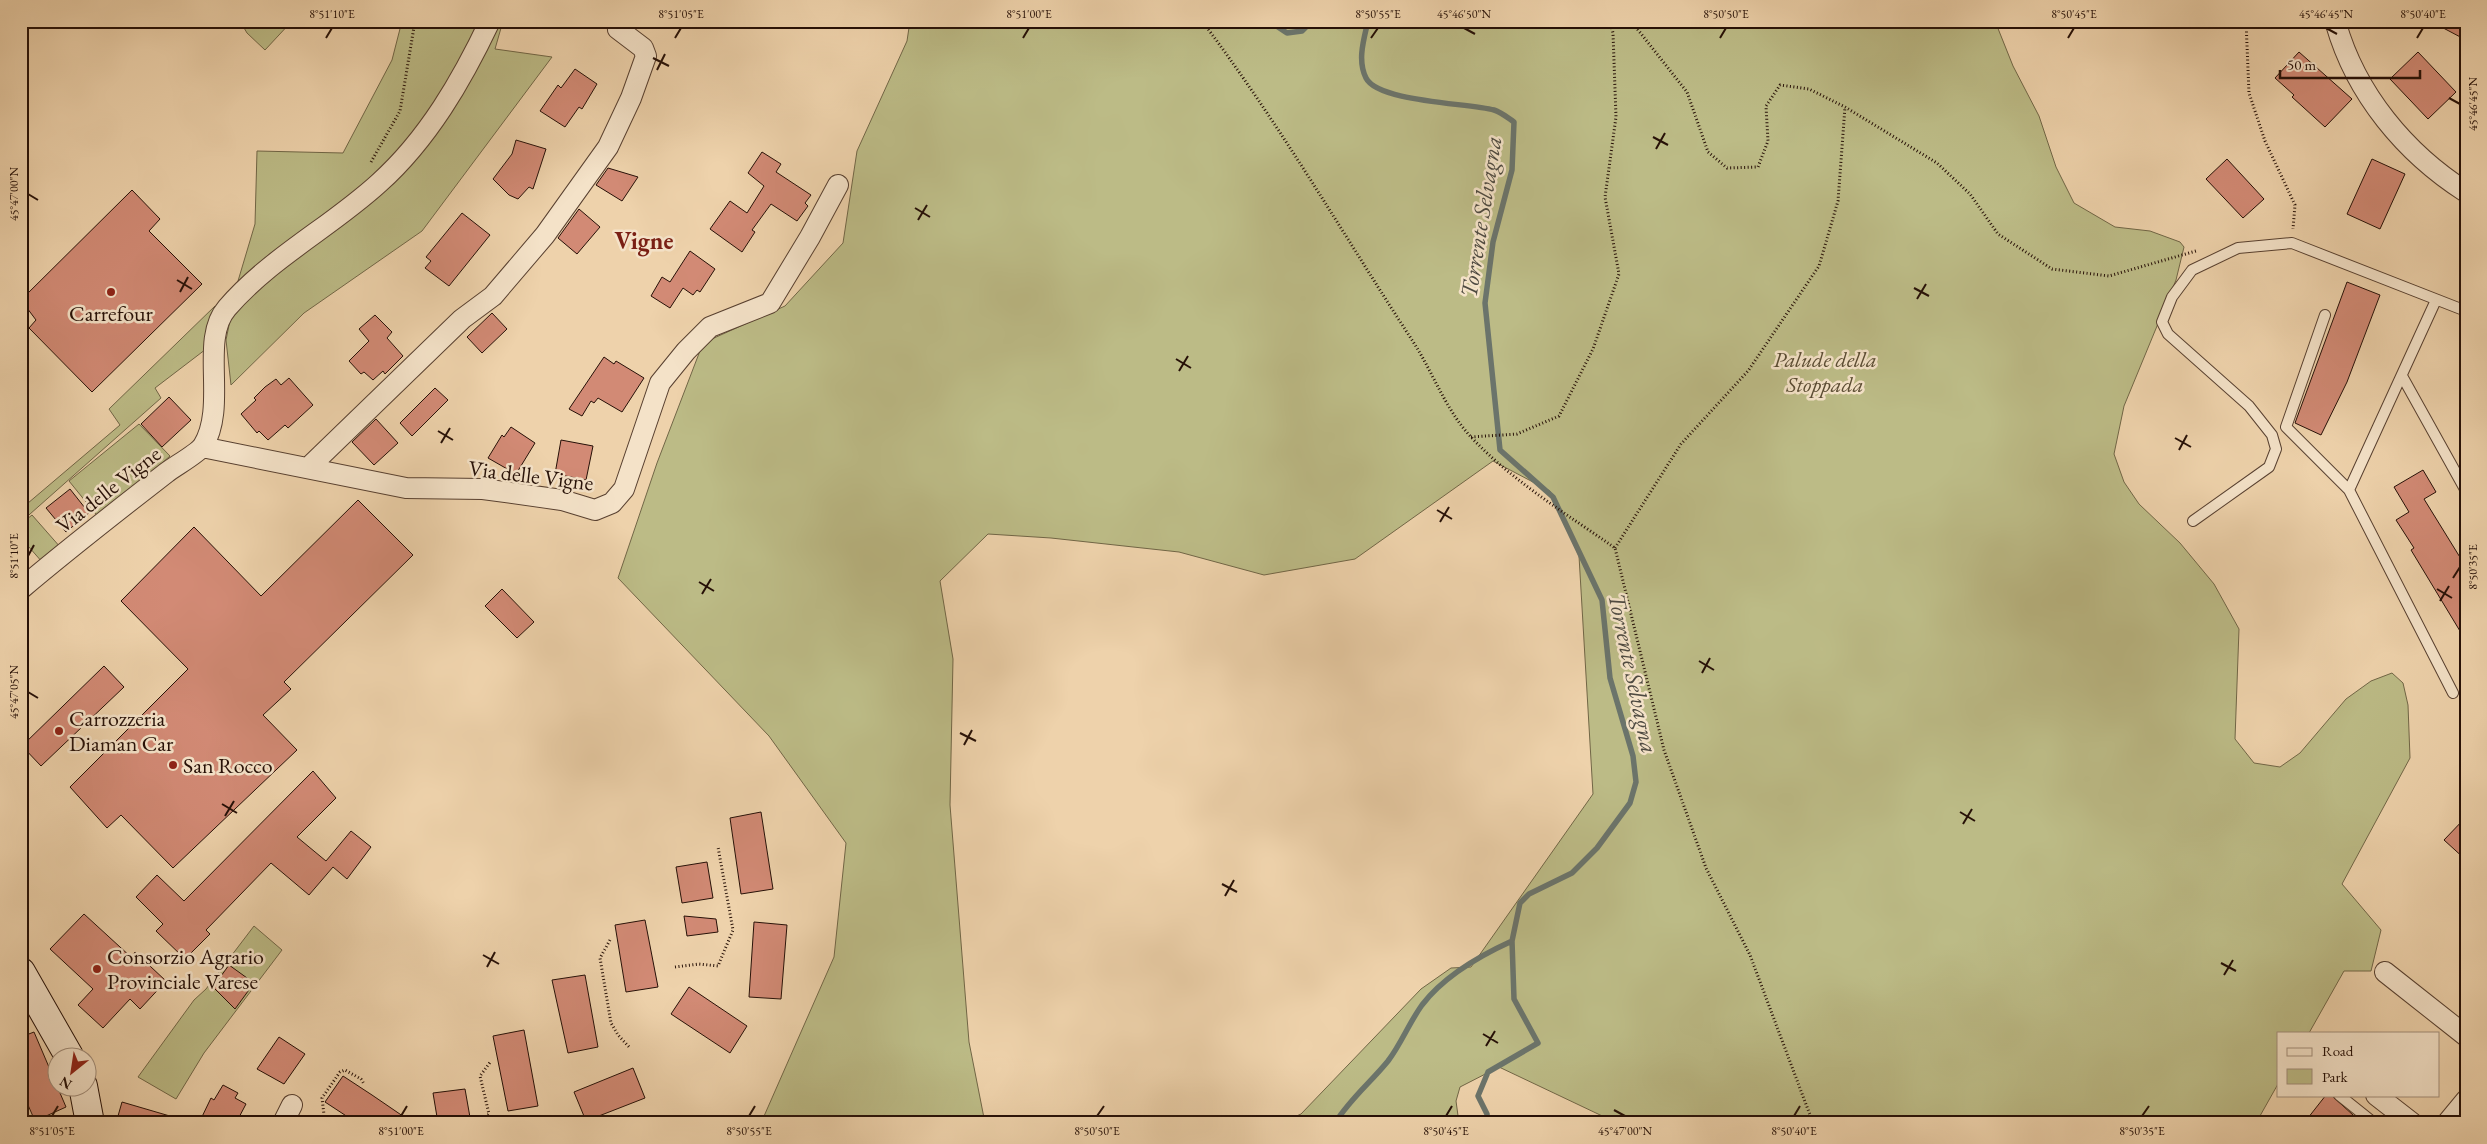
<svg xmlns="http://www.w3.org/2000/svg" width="2487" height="1144" font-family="'EB Garamond',serif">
  <rect width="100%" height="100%" fill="#eed2ab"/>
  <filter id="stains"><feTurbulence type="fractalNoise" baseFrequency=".004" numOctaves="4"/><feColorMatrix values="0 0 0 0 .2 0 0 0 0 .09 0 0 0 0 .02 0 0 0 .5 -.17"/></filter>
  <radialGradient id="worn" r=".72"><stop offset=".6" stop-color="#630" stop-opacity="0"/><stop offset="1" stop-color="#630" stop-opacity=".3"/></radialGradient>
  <path fill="#bcbb86" stroke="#716646" d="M240,21H292L265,50L247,33Z
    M402,21H503L495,49L552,57L422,231L304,313L231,385L226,340L238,281L255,224L257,151L343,153L392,60Z
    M910,21H1995L2013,66L2039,116L2056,167L2074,203L2115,227L2150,231L2180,242L2184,247L2176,280L2124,406L2114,454L2124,482L2139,504L2180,543L2214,584L2239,629L2235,739L2254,763L2280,767L2300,753L2346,699L2371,681L2392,673L2403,683L2408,705L2410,758L2342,884L2381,930L2371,971H2344L2309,1033H2278V1084L2256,1123H1617L1499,1067L1460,1087L1456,1101L1459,1123H1281L1301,1114L1421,989L1451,968L1471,967L1593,794L1579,556L1550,491L1493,461L1355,559L1264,575L1179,552L1051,538L988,534L940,581L953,659L950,805L969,1042L985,1123H761L834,957L846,843L769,736L618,578L657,463L703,343L785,306L843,243L857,151L907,41Z
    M215,306L210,346L155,388L161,398L21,522V509L120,425L109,409Z
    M139,424L170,456L99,518L69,481Z
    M32,515L61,548L43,563L21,538V524Z
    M254,926L282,950L204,1053L176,1099L138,1077L194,1000L206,989Z"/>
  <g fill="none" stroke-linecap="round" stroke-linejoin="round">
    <path stroke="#6b746b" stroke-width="5.5" d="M1269,21L1287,33L1302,31L1312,21
      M1368,21C1364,39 1357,60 1366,78C1378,102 1468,103 1494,110C1501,112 1508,118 1514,122L1512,170L1493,242L1485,303L1500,450L1553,497L1602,600L1610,678L1633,756L1636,782L1630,803L1597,848L1572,873L1529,894L1520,903L1512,941L1514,999L1538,1043L1488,1072L1478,1096L1487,1114V1123
      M1335,1123C1350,1099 1371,1082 1388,1061C1401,1044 1409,1023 1422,1005C1444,976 1479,956 1512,941"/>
  </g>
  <path fill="#d28a75" stroke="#261007" d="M2430,21H2466V40Z
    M2299,52L2352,99L2325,127L2292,97L2294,95L2275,78Z
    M2418,52L2456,92L2428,119L2390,79Z
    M575,69L597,84L582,109L579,107L565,127L540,111L558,85L561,88Z
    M516,140L546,149L533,189L529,187L518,199L509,195L493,179L512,154Z
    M762,152L781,164L776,172L811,195L805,203L808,206L797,221L771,204L752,230L755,232L742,252L710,229L730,201L747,213L764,186L748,173Z
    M2227,159L2264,199L2243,218L2206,179Z
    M2372,159L2405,174L2380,229L2347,214Z
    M608,168L638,177L622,201L596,185Z
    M132,190L160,219L149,231L202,284L92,392L29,328L36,320L21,300Z
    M579,209L600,227L577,254L558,238Z
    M462,213L490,235L449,286L425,268L431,261L426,257Z
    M690,251L715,269L700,292L697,290L693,295L683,288L670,308L651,296L662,277L670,282Z
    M2347,282L2380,295L2347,382L2321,435L2295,423Z
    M492,313L507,329L482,353L467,337Z
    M375,315L392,332L387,338L403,356L385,374L383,371L373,380L364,372L361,374L349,361L369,341L359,329Z
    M604,357L614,364L616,361L644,378L622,412L598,398L594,403L591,401L582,416L569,409Z
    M289,378L313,405L288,428L285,425L268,440L259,431L257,433L241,414L256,400L254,398L265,387L276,379L281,385Z
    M435,388L448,400L412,436L400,423Z
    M169,397L191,420L162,447L141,424Z
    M376,419L398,443L374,465L352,442Z
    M511,427L535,443L516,474L488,458L502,435L504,437Z
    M561,440L593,446L586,480L555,474Z
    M2423,470L2436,492L2424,499L2466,567V641L2411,550L2414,548L2396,520L2409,512L2394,487Z
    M70,489L89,513L66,532L46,508Z
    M358,500L413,555L284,682L291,689L263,715L297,750L173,868L121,815L107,828L70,787L188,669L121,601L194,527L261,596Z
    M502,589L534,622L517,638L485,606Z
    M104,666L124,687L41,766L22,746Z
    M313,771L336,798L297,837L326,861L351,831L371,847L347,879L333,867L309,895L271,863L206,930L210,934L185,959L156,931L163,924L136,897L157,875L184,901Z
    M761,812L773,889L741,894L730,818Z
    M2466,817V860L2444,840Z
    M707,862L713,898L682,903L676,867Z
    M84,914L132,958L135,952L166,981L140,1009L130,999L103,1028L78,1005L93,989L50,949Z
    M684,916L716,919L718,932L687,936Z
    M645,920L658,987L626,992L615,925Z
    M754,922L787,925L781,999L749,997Z
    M229,965L254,983L235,1009L213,987Z
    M585,975L598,1047L568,1053L552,980Z
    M689,987L747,1026L730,1053L671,1014Z
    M524,1030L538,1106L508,1111L493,1036Z
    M34,1032L66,1107L35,1121L21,1089V1037Z
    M279,1037L305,1054L284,1084L257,1069Z
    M633,1068L645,1098L586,1121L574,1092Z
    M343,1076L372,1095L413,1123H357L325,1102Z
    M223,1085L238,1093L235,1098L246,1104L236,1123H199L211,1098L214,1100Z
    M465,1089L471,1123H438L433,1093Z
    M2326,1095H2331L2353,1115L2346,1123H2304Z
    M122,1102L180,1119L179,1123H116Z"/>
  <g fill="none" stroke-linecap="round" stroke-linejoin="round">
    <g stroke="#584030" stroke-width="12">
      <path id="lane" d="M2436,300L2349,490L2453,693
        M2325,315L2286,427L2349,490
        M2402,376L2466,491
        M2193,521L2269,467L2276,449L2272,435L2249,406L2168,334L2162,322L2172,297L2192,270L2238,248L2292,243L2466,311
        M2339,1095L2374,1123"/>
    </g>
    <g stroke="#584030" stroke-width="22">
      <path id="street" d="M2337,21L2336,24C2356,94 2405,153 2466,192
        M202,447L406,488L483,489L562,500L595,510L612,503L624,489L660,383L686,351L710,327L770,303L810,237L838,185
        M308,468L462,319L493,296L545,235L608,147L631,98L646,56L643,48L618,29L620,21
        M21,589C68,549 117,511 166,473C175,466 197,454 203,446C228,405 199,340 227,308C270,258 331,227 379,183C428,139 462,80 490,21
        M2385,972L2466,1036
        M2376,1095L2412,1123
        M283,1123L292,1105
        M2447,1123L2466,1100"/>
    </g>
    <g stroke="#261007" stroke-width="30">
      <path id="secondary" d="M21,972L69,1056
        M83,1086L90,1123"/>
    </g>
    <path stroke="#261007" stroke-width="3" stroke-dasharray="1 2.5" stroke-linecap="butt" d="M1202,21C1279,123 1343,234 1412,340C1433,372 1445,409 1471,437C1511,480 1568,515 1615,548L1664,750L1706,868L1750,955L1813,1123
      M1631,21L1687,92L1708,152L1727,168L1758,167L1768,141L1766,106L1780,85L1809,89L1845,107L1937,163L1970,194L1998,234L2052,269L2109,276L2196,251
      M2246,21L2249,93L2265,141L2295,205L2293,229
      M371,162L400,111L415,21
      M1471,437L1517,434L1559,416L1593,349L1619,274L1605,197L1616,117L1613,33L1610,21
      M1615,548L1681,444L1748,371L1819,266L1838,201L1845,107
      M610,940L600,958L611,1023L618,1035L630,1048
      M675,967L699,964L718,966L733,930L718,847
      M483,1120L489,1114L480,1076L491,1061
      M325,1123L322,1098L340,1072L345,1070L361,1079L364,1084
      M432,1123L433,1121"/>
    <use href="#lane" stroke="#f4e2c8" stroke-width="10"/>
    <use href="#street" stroke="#f4e2c8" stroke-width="20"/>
    <use href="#secondary" stroke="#f4e2c8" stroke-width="28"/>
  </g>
  <path fill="none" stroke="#261007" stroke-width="2" d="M1464,28L1475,34M2326,28L2337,34M326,38L332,28M675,38L681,28M1023,38L1029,28M1371,38L1378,28M1720,38L1726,28M2068,38L2074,28M2417,38L2423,28M653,58L669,66M657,70L665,54M2449,98L2460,104M1653,137L1668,145M1656,149L1665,133M28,194L38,200M915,208L930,217M918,220L927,205M177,280L192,289M1914,288L1929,296M180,292L188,277M1917,299L1926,284M1176,359L1191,368M1179,371L1188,356M438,431L453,440M2175,438L2191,447M441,443L450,428M2179,450L2187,435M1437,510L1452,519M1440,522L1449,507M28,556L34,545M2453,578L2460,567M699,582L714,591M2437,589L2452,598M702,594L711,579M2440,601L2449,586M1699,661L1714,670M1702,673L1710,658M28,692L38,698M960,733L976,741M964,745L972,730M222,804L237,813M1960,812L1975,821M225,816L234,801M1963,824L1972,809M1222,884L1237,892M1225,896L1234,880M483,955L499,964M2221,963L2236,971M487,967L495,952M2224,975L2233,960M1483,1034L1498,1043M1486,1046L1495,1031M1614,1110L1625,1116M52,1116L58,1106M401,1116L407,1106M749,1116L755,1106M1097,1116L1104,1106M1446,1116L1452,1106M1794,1116L1800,1106M2142,1116L2149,1106"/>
  <g fill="#8f2418" stroke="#f4e2c8" stroke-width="2">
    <circle cx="111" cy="292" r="5"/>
    <circle cx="59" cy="731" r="5"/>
    <circle cx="173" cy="765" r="5"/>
    <circle cx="97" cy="969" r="5"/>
  </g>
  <g text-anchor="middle" stroke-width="5" stroke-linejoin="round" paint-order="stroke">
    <g font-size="22" fill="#261007" stroke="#f4e2c8" text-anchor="start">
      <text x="111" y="321" text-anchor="middle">Carrefour</text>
      <text x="69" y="726">Carrozzeria<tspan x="69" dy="25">Diaman Car</tspan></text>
      <text x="183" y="773">San Rocco</text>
      <text x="107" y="964">Consorzio Agrario<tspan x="107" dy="25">Provinciale Varese</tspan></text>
    </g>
    <g font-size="22" font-style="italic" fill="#5a4c33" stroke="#f4e2c8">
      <text x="1825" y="367">Palude della<tspan x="1825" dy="25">Stoppada</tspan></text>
    </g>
    <g font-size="22" fill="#261007" stroke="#f4e2c8">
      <text transform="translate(531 475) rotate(7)" y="8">Via delle Vigne</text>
      <text transform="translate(108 489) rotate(-38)" y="8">Via delle Vigne</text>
    </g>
    <g font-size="24" font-style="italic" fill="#4e4a41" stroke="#f4e2c8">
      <text transform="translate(1481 217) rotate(-81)" y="8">Torrente Selvagna</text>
      <text transform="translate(1633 673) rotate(78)" y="8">Torrente Selvagna</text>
    </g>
    <g font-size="24" font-weight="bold" fill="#7a1f14" stroke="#f4e2c8">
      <text x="644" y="249">Vigne</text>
    </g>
  </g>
  <rect width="2487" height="1144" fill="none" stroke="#eed2ab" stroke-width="55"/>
  <rect x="2277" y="1032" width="162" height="65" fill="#f4e2c8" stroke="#a28e7b"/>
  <rect x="2287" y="1048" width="25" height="8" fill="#f4e2c8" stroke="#a28e7b"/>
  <text x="2322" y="1056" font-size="15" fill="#261007">Road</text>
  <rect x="2287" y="1069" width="25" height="15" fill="#bcbb86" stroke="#a28e7b"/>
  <text x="2322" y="1082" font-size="15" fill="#261007">Park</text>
  <g transform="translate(72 1072) rotate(210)"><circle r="24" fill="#f4e2c8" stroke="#a28e7b"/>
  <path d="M0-4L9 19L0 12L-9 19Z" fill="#8f2418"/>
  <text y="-8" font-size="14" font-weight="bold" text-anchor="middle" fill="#261007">N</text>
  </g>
  <path d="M2280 70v8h140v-8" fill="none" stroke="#261007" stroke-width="2.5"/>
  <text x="2287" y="70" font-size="15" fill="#261007" stroke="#f4e2c8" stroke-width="4" paint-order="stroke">50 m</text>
  <rect x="28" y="28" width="2432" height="1088" fill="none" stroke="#261007" stroke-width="2"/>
  <g font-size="12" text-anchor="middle" fill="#261007">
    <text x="332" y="18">8°51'10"E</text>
    <text x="681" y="18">8°51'05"E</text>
    <text x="1029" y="18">8°51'00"E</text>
    <text x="1378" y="18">8°50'55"E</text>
    <text x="1464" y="18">45°46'50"N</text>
    <text x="1726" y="18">8°50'50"E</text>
    <text x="2074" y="18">8°50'45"E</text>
    <text x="2326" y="18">45°46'45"N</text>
    <text x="2423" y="18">8°50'40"E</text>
    <text transform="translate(2473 104) rotate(-90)" y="4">45°46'45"N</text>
    <text transform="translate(14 194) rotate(-90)" y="4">45°47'00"N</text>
    <text transform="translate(14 556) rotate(-90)" y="4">8°51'10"E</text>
    <text transform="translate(2473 567) rotate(-90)" y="4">8°50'35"E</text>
    <text transform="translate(14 692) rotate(-90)" y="4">45°47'05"N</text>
    <text x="52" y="1135">8°51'05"E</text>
    <text x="401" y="1135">8°51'00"E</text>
    <text x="749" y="1135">8°50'55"E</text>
    <text x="1097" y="1135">8°50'50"E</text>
    <text x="1446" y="1135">8°50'45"E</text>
    <text x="1625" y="1135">45°47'00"N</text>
    <text x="1794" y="1135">8°50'40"E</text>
    <text x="2142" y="1135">8°50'35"E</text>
  </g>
  <rect width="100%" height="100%" filter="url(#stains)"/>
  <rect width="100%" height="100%" fill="url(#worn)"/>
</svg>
